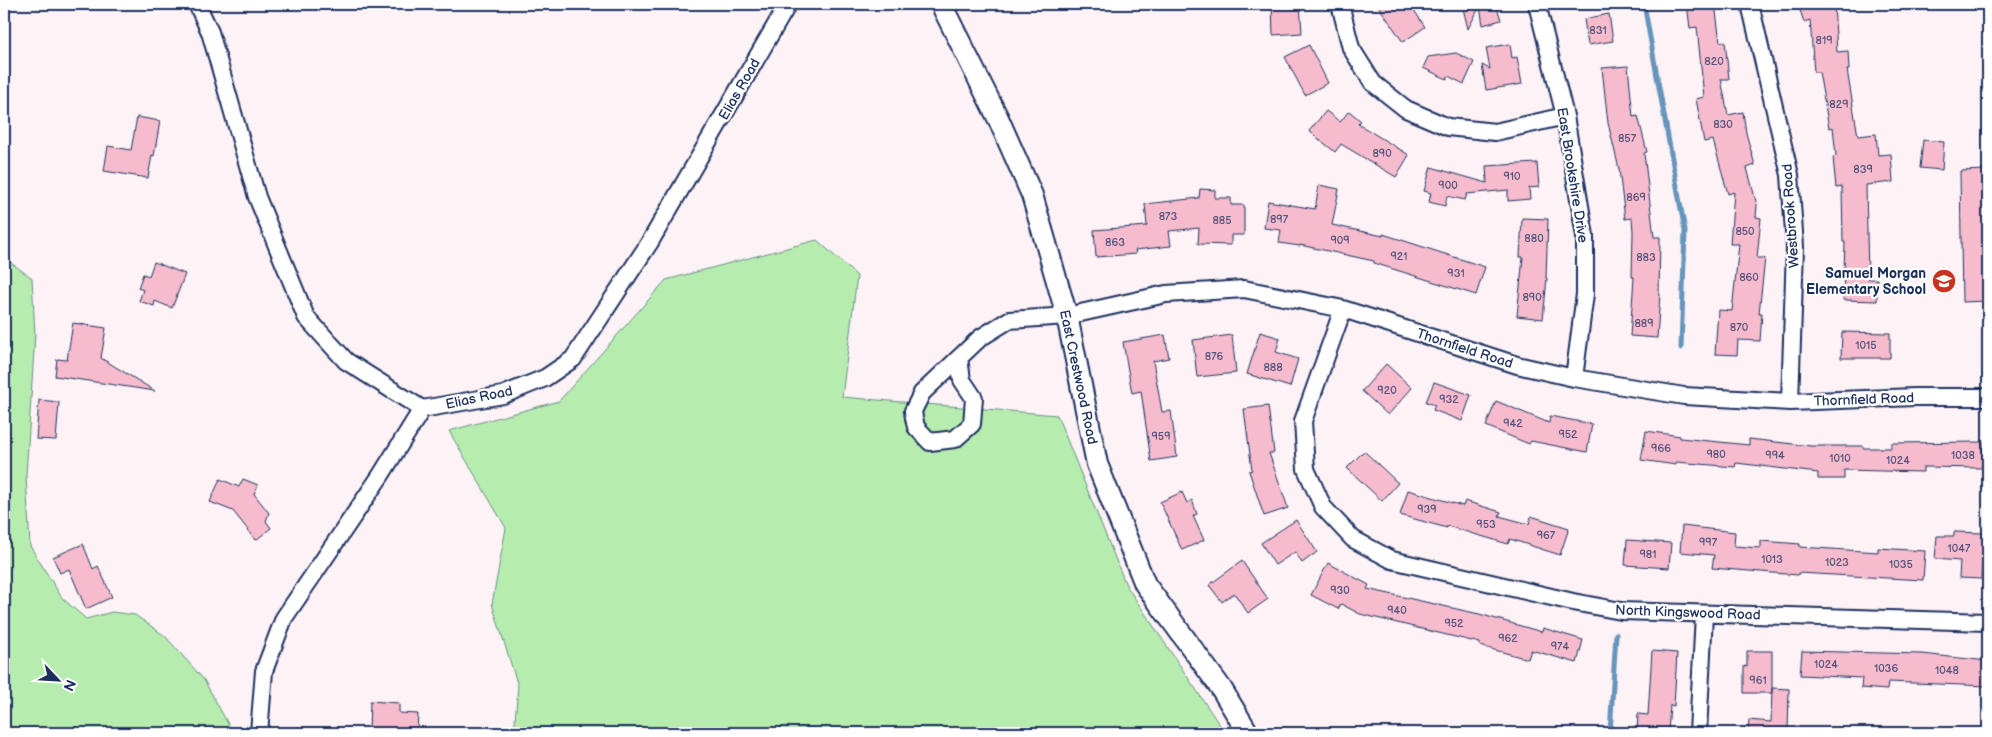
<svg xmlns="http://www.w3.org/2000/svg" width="1992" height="737" font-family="'Balsamiq Sans',sans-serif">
  <rect width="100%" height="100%" fill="#fdf2f5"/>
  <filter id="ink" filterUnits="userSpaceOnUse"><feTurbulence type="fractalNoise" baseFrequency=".02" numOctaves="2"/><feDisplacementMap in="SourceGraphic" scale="10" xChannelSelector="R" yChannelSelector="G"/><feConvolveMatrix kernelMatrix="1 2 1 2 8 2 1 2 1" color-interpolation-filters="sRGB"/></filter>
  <g filter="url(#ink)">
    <path fill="#b6edaf" stroke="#688e86" d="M817,240L857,276L842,397L1057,415L1126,585L1225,733H514L518,686L492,604L506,528L449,431L559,401L666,280Z
      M4,258L32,278L35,334L26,476L30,546L62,598L86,619L112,612L135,615L165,636L204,680L233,733H4Z"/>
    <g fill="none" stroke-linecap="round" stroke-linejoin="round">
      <path stroke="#6595bb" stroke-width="5" d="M1644,4L1685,231L1681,348
        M1610,733L1616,634"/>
    </g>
    <path fill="#f6bcce" stroke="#1b2f5e" d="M1272,4H1300L1302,33L1273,35Z
      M1377,4H1410L1425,27L1403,42Z
      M1462,4H1496L1501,20L1483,25L1480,6L1468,29Z
      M1687,4H1715L1720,42L1725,41L1729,79H1721L1728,115L1743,112L1746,133L1755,165L1747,168L1757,205L1756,217L1761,218L1757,258H1765L1759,313H1762L1760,341L1738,340L1737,355L1715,354L1718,310L1732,311L1739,244H1730L1734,192L1728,194L1713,140L1704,142L1696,99L1704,97L1697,27L1690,28Z
      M1798,4H1834L1837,52L1848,51L1849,70H1847L1858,136L1876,134L1878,155L1891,154L1893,182L1866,185L1868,279H1877V301L1843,300L1845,242H1843L1842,187L1836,188L1833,157L1836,156L1833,127L1829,128L1819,72H1814L1810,20L1804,22Z
      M1609,14L1613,41L1588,45L1584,19Z
      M1510,44L1512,58L1517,57L1522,84L1486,90L1482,65L1490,69L1486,48Z
      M1309,45L1328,83L1305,95L1285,57Z
      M1456,53L1474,62L1464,84L1448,76L1447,79L1423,68L1428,57Z
      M1628,66L1633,117L1638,116L1647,152L1644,153L1654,237H1660L1659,294H1660L1657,338L1630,336L1634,277H1632L1633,232L1632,218L1625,219L1619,169L1608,123L1602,68Z
      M1326,111L1340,122L1349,111L1361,121L1358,124L1409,155L1396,177L1341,144L1335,152L1309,131Z
      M137,117L160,121L154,156L152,155L148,178L104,171L108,146L131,150Z
      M1923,140L1944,142L1942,170L1920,168Z
      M1537,163L1539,187L1529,188L1530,199L1508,201V190L1467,194L1465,200L1447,196L1445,206L1429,202L1431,193L1424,191L1431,167L1487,183L1486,166Z
      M1988,170V301L1962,302L1960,171Z
      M1319,185L1339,189L1332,225L1383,236V234L1485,267L1476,295L1374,263V261L1300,245V246L1279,243L1281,230L1264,228L1268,201L1315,209Z
      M1200,189L1215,190V198H1231V205H1244V235H1231V245L1198,244L1199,228L1169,231L1171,246L1135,250L1136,254L1096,257L1094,230L1147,226L1145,204L1199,198Z
      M1522,218L1548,219L1546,278H1547L1543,319L1517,316L1523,257H1520Z
      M154,262L185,274L172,308L155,301L154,306L139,301L143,290L138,288L143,274L149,276Z
      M73,323L106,328L101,358L155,391L55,376L57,359L67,360Z
      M1260,332L1280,338L1276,352L1298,359L1290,387L1247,374Z
      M1842,332L1890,333V358H1841Z
      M1165,335L1169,358L1153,361L1162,412L1171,411L1177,457L1151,461L1141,391L1132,393L1123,342Z
      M1232,335L1236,373L1197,377L1193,340Z
      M1386,364L1412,388L1388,415L1362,391Z
      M1434,382L1471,395L1462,421L1433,410L1435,405L1426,402Z
      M39,400L59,402L56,440L36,439Z
      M1496,401L1549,423L1550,416L1592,424L1587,452L1531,441L1529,444L1486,426Z
      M1268,406L1274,453H1269L1288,508L1264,516L1249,471L1252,470L1244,409Z
      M1646,431L1680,436V438L1749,445V439L1811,446H1863V448H1891V443L1983,442L1982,468L1923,467V472L1844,470V479H1818V473L1736,463L1735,467L1676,462V465L1641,460Z
      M1364,451L1398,483L1382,501L1347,468Z
      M220,479L239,487L243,479L258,485L254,494L269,513L266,521L271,528L256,540L233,511L210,502Z
      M1408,490L1463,506L1465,501L1501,512L1499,516L1529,524L1531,516L1569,528L1560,555L1510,539L1508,544L1447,526V528L1400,515Z
      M1182,492L1187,503L1192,500L1197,514L1193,516L1204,540L1182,550L1160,502Z
      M1296,520L1317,552L1302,563L1295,552L1275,565L1261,543Z
      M1682,526L1735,532L1734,546L1761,548V541L1800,544V547L1878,552V548L1925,551L1923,580L1798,573V575L1712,568L1714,555L1680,552Z
      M1954,532L1984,533L1981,579L1959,578L1960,561L1935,559L1937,536H1954Z
      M1627,540L1671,543L1669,568L1625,565Z
      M83,544L93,569L98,566L112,597L86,609L69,569L60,573L53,557Z
      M1242,561L1268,599L1248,613L1234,593L1222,602L1209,585Z
      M1328,563L1369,585L1367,589L1479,614L1542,632L1543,628L1583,640L1577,663L1531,650L1528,659L1480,646V643L1360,614L1341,604L1338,609L1311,595Z
      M1652,651L1677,653L1674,706L1670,705L1668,733H1637L1638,714L1648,715Z
      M1747,651H1772V693H1744V666L1747,667Z
      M1802,651L1922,654L1988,661V686L1888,682L1887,690L1861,688L1862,678L1800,675Z
      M1772,688L1789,689L1788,733H1748L1749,720L1771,722Z
      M370,701L399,703V713L418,714L417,731L369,733Z"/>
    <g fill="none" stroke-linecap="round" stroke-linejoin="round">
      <g stroke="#1b2f5e" stroke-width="20">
        <path id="minor" d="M197,4L210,32L257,197L306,317L346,361L422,409
          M1340,4L1351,48L1373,83L1406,109L1448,127L1495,132L1565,116
          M1537,4L1565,116L1585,236V294L1574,378
          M1750,4L1790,175L1795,247L1790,402
          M1343,309L1303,421L1306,469L1323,507L1353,539L1392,560L1573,602L1621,611L1988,622
          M959,358L962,380L974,398L972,424L955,439L930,442L916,427L914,418L913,411L922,393L980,338L1009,320L1067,316L1166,294L1244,289L1343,309L1517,365L1574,378L1684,396L1790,402L1915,397H1988
          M259,733L264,671L284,618L381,475L422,409L503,395L545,378L573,359L650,242L788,4
          M1698,733L1704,614"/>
      </g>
      <g stroke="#1b2f5e" stroke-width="24">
        <path id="tertiary" d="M941,4L998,118L1032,195L1067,316L1097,464L1145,584L1221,688L1248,733"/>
      </g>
      <use href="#minor" stroke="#fff" stroke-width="16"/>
      <use href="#tertiary" stroke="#fff" stroke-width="20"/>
    </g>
  </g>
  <defs>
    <g id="school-disc" transform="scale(1.25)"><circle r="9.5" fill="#c8321e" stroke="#fff"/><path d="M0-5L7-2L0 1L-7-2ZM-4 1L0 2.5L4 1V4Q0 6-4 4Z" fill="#fff"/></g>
  </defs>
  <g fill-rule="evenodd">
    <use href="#school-disc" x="1944" y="281"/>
  </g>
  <g text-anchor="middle" stroke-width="4.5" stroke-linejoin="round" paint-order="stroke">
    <g font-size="11" fill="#52527a">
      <text x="1598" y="34">831</text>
      <text x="1824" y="44">819</text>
      <text x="1714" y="65">820</text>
      <text x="1839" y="108">829</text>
      <text x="1723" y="128">830</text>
      <text x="1627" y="142">857</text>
      <text x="1382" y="157">890</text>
      <text x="1863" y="173">839</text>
      <text x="1512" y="180">910</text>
      <text x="1448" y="189">900</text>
      <text x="1636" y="201">869</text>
      <text x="1168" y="220">873</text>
      <text x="1279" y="223">897</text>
      <text x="1222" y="224">885</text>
      <text x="1745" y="235">850</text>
      <text x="1534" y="242">880</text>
      <text x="1340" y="244">909</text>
      <text x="1115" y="246">863</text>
      <text x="1399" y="260">921</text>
      <text x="1646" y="261">883</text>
      <text x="1456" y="277">931</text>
      <text x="1749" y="281">860</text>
      <text x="1532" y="301">890</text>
      <text x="1644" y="327">889</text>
      <text x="1739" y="331">870</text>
      <text x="1866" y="349">1015</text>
      <text x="1214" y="360">876</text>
      <text x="1273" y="371">888</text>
      <text x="1387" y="394">920</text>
      <text x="1449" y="403">932</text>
      <text x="1513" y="427">942</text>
      <text x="1568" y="438">952</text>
      <text x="1161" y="440">959</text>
      <text x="1661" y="452">966</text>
      <text x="1716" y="458">980</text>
      <text x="1775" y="459">994</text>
      <text x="1963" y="459">1038</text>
      <text x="1840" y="462">1010</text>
      <text x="1898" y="464">1024</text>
      <text x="1427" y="513">939</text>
      <text x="1486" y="528">953</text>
      <text x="1546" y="539">967</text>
      <text x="1708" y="546">997</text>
      <text x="1959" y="552">1047</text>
      <text x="1648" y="558">981</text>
      <text x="1772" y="563">1013</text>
      <text x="1837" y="566">1023</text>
      <text x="1901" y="568">1035</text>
      <text x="1340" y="594">930</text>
      <text x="1397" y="614">940</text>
      <text x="1454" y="627">952</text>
      <text x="1508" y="642">962</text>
      <text x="1560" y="650">974</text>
      <text x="1826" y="668">1024</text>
      <text x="1886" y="672">1036</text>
      <text x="1947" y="674">1048</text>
      <text x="1758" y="684">961</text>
    </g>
    <g font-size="14" fill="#1b2f5e" stroke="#fff">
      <text transform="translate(739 89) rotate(-60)" y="5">Elias Road</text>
      <text transform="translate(1573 175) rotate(81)" y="5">East Brookshire Drive</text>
      <text transform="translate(1790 216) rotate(-94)" y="5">Westbrook Road</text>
      <text transform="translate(1465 348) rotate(18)" y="5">Thornfield Road</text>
      <text transform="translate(1079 377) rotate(78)" y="5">East Crestwood Road</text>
      <text transform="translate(479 397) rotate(-12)" y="5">Elias Road</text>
      <text transform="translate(1864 399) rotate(-2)" y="5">Thornfield Road</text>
      <text transform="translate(1688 612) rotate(2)" y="5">North Kingswood Road</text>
    </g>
    <g font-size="14" font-weight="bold" fill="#1b2f5e" stroke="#fff" text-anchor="end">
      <text x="1926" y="278">Samuel Morgan<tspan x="1926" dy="16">Elementary School</tspan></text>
    </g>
  </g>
  <rect width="1992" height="737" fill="none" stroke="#fff" stroke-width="20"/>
  <rect x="10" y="10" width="1972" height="717" fill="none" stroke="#1b2f5e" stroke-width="2" filter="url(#ink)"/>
  <g transform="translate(58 680) rotate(115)" stroke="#ffffff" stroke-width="4" paint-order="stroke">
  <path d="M0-4L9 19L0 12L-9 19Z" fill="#1b2f5e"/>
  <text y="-8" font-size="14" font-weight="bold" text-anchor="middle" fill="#1b2f5e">N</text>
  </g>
</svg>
